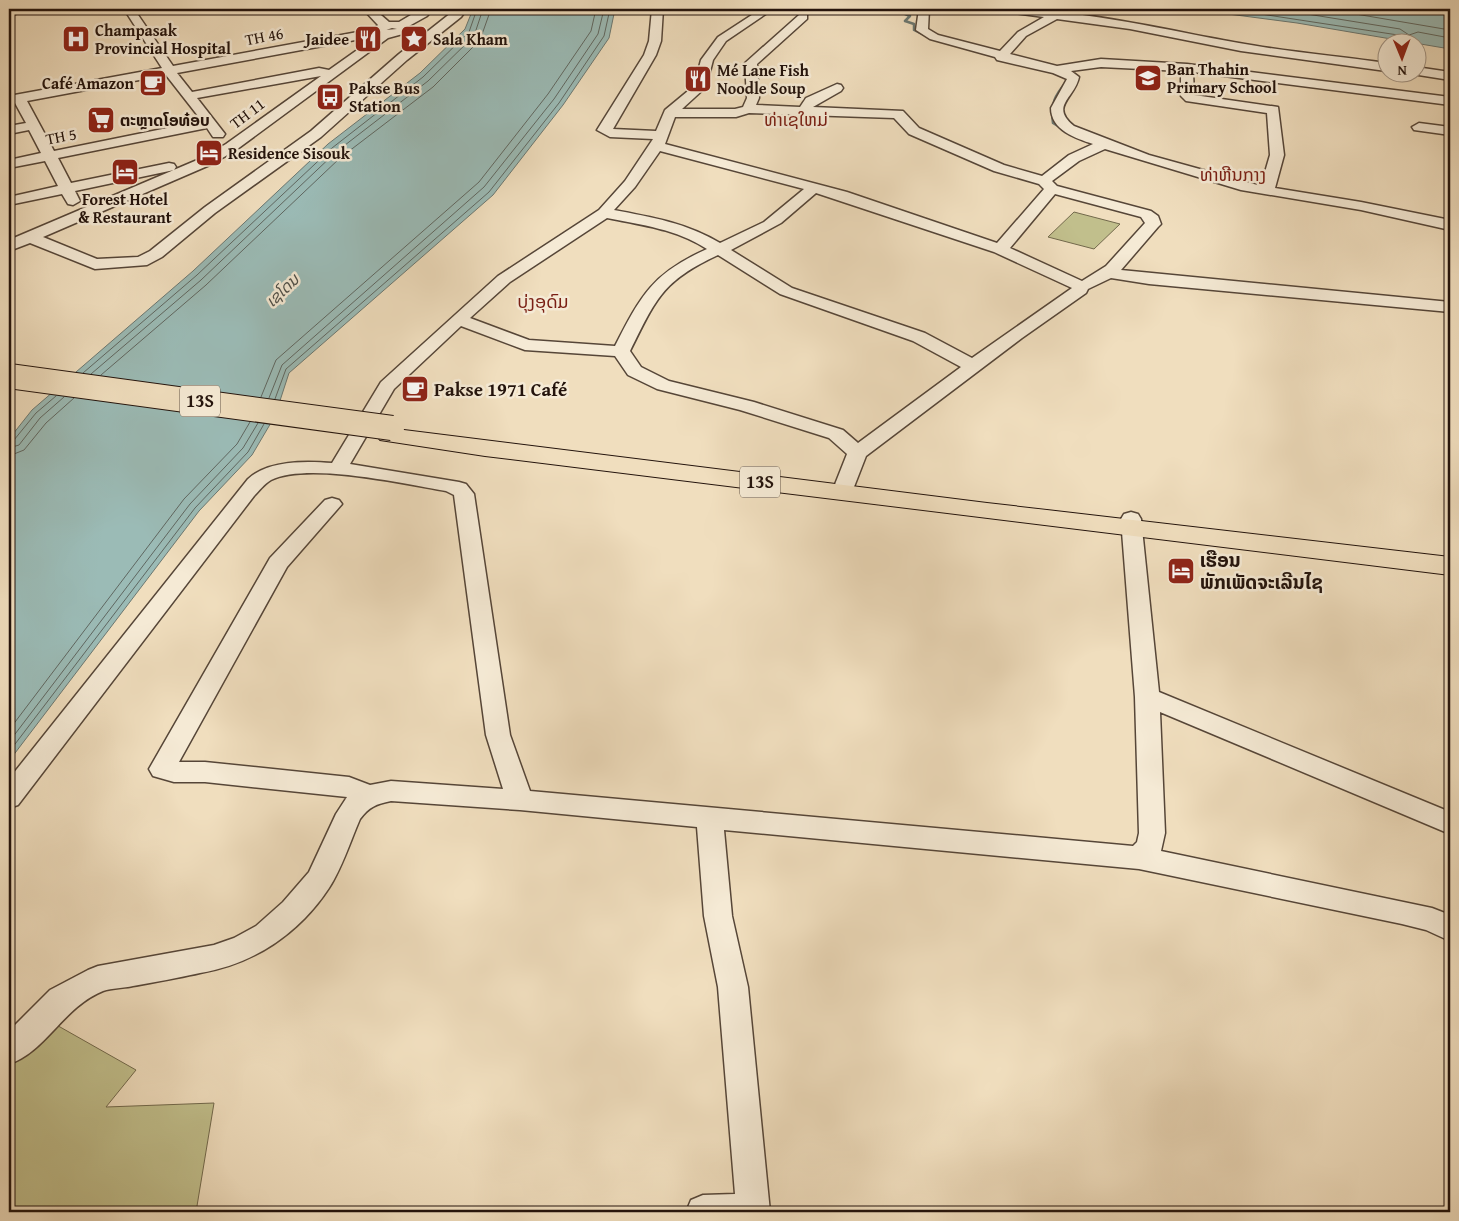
<svg xmlns="http://www.w3.org/2000/svg" width="1459" height="1221" font-family="'Gentium Book Plus','Noto Sans Lao',serif">
  <rect width="100%" height="100%" fill="#f0debe"/>
  <filter id="stains"><feTurbulence type="fractalNoise" baseFrequency=".004" numOctaves="4"/><feColorMatrix values="0 0 0 0 .2 0 0 0 0 .09 0 0 0 0 .02 0 0 0 .5 -.17"/></filter>
  <radialGradient id="worn" r=".72"><stop offset=".6" stop-color="#630" stop-opacity="0"/><stop offset="1" stop-color="#630" stop-opacity=".3"/></radialGradient>
  <path fill="#c1bf8c" stroke="#72694c" d="M1074,212L1120,224L1094,249L1048,237Z
    M53,1023L136,1070L106,1107L214,1103L196,1212H9V1056Z"/>
  <path fill="#9bbbb6" stroke="#6b7872" d="M473,9H615L609,38L563,105L493,195L289,373L275,416L252,455L199,511L9,761V439L32,410L193,271L328,144L420,73L465,29Z
    M1190,9H1450V49L1297,23Z"/>
  <g fill="none" stroke-linecap="round" stroke-linejoin="round">
    <path stroke="#5f6761" stroke-width="1" d="M1228,9L1398,35L1403,42
      M1276,9L1400,29L1409,35L1418,32L1450,38
      M1326,9L1450,30
      M83,373L197,275L332,148L423,77L469,32L477,9
      M91,374L201,280L336,152L428,81L474,36L483,9
      M101,375L206,285L340,158L433,87L480,40L491,9
      M261,397L276,360L479,182L548,94L591,31L596,9
      M269,398L282,365L484,187L554,99L598,34L604,9
      M275,399L286,369L489,192L559,103L604,36L610,9
      M9,442L14,440L36,413L56,396
      M9,448L19,445L40,418L64,397
      M9,456L24,450L46,423L74,398
      M9,730L184,499L237,444L250,422
      M9,742L190,504L243,448L258,423
      M9,752L195,508L248,452L264,424"/>
    <path stroke="#6b7872" stroke-width="2.5" d="M905,9V14L910,16L905,21L914,24V30L932,39
      M1066,131L1053,123C1050,104 1055,95 1067,81"/>
    <g stroke="#564638" stroke-width="3">
      <path id="minor" d="M9,9H33L31,11L9,15Z
        M124,9H134L173,66L374,29L378,25L363,9H374L389,22H399L421,9H433L427,16L409,26L412,30L410,32L388,38L236,150L212,164L43,237L97,259L138,257L150,251L205,207L311,131L399,54L456,9H467L461,17L407,60L321,137L215,213L162,257L147,265L95,269L30,243L9,251V240L202,158L226,144L321,76L197,98L225,134L223,137H213L207,128L58,158L71,183L169,163L174,164L176,167L174,170L75,191L80,201L73,205L68,204L62,194L9,205V197L58,186L45,161L9,168V160L41,153L29,130L9,134V126L26,123L15,103L9,104V96L162,68ZM392,28L397,29L385,30H386ZM377,36L329,70L319,68L192,92L177,73ZM166,75L202,121L54,151L27,101Z
        M652,9H663L661,41L656,55L613,129L656,131L665,110L694,86L701,60L718,37L761,9H773L726,41L713,60L706,87L682,109H735L743,107L747,98L745,63L799,15H807V19L757,64L759,98L756,105L800,107L806,98L837,84L841,85L843,88L841,91L813,107L903,111L919,128L1004,165L1042,176L1069,155L1093,144C1075,138 1051,130 1051,108L1067,79L1053,73L997,60L995,57L930,39L916,30L919,9H929L928,29L938,35L1000,51L1018,32L1044,17L1007,12L1002,9C1081,9 1161,29 1239,43C1288,52 1337,56 1386,63V71L1241,51L1130,29L1057,19L1026,36L1010,54L1057,66L1101,59L1187,64L1450,97V105L1193,72L1194,95L1278,107L1284,155L1275,188L1361,202L1450,220V230L1361,210L1241,190L1105,149L1079,161L1052,181L1057,186L1151,211L1158,216L1161,224L1158,227L1121,270L1450,302V312L1149,284L1111,278L1088,289L1086,293L1022,338L866,456L852,492L849,496L842,498L835,496L832,492L847,454L829,438L740,410L657,389L628,375L615,356L525,350L461,326L394,389L350,464L459,482L466,484L474,494L510,735L530,791L1133,846L1137,842L1139,833L1135,697L1121,519L1124,514L1131,512L1138,514L1141,519L1159,692L1450,812V834L1160,712L1165,833L1161,851L1432,908L1450,915V941L1426,930L1402,924L1139,869L724,830L732,916L748,987L770,1212H686L691,1200L703,1195L735,1194L718,987L704,916L697,827L520,810L391,801C376,804 369,807 360,819C350,842 342,868 329,888C299,934 253,964 200,973C178,978 155,982 133,986C124,988 112,988 103,991C63,1007 46,1052 9,1064V1031L50,990L88,970L98,966L214,945L234,938L256,926L283,902L309,872L336,814L347,797L205,782H174L153,776L149,769L270,558L325,500L332,498L339,500L342,504L287,567L179,762H205L349,777L370,785L391,781L503,789L486,735L454,495L446,491C404,484 308,462 271,480C264,484 259,491 254,496L18,805L9,808V779L248,479C268,460 306,461 332,463L381,382L498,276L599,210L625,181L653,139L610,137L597,130L644,55L649,41ZM1101,67L1181,71V96L1186,101L1267,113L1270,155L1261,186L1149,155L1074,126C1049,106 1075,98 1079,77L1071,71ZM749,113L894,118L909,134L994,171L1039,184L1044,189L997,243L847,192L665,144L675,117H736ZM660,151L804,189L764,222L720,243C687,223 651,217 614,210L635,187ZM816,193L994,252L1072,288L972,358L925,333L792,288L731,250L781,223ZM1055,194L1141,217L1145,223L1106,266L1082,281L1010,248ZM607,218C642,225 676,229 707,249C653,273 641,295 615,346L529,340L470,318L510,282ZM718,255L780,294L913,341L961,367L858,443L843,430L754,402L669,381L641,367L630,351C656,299 662,281 718,255Z
        M1416,67L1450,72V80L1412,74L1416,72Z
        M1419,123L1450,127V135L1414,130L1412,127Z"/>
    </g>
    <g stroke="#23130c" stroke-width="2">
      <path id="highway" d="M388,428L987,503L1450,557V575L485,456L380,440L376,435L380,430Z"/>
    </g>
    <use href="#minor" fill="#f5ead5" fill-rule="evenodd"/>
    <use href="#highway" fill="#f0debe" fill-rule="evenodd"/>
    <g stroke="#23130c" stroke-width="26" stroke-linecap="butt">
      <path id="highway-bridge" d="M9,376L392,428"/>
    </g>
    <use href="#highway-bridge" stroke="#f0debe" stroke-width="24"/>
  </g>
  <defs>
    <g id="hospital-square" transform="scale(1.4375)"><rect x="-9" y="-9" width="18" height="18" rx="4" fill="#8f2418" stroke="#f5ead5"/><path d="M-5-5h3v3.5h4V-5h3V5h-3V1.5h-4V5h-3Z" fill="#fff"/></g>
    <g id="restaurant-square" transform="scale(1.4375)"><rect x="-9" y="-9" width="18" height="18" rx="4" fill="#8f2418" stroke="#f5ead5"/><path d="M-5-6h1v4h1v-4h1v4h1v-4h1v5L-1.5 .5V6h-2V.5L-5-1ZM5-6V6H3V1.5H1.5Q1.5-4 5-6Z" fill="#fff"/></g>
    <g id="sight-square" transform="scale(1.4375)"><rect x="-9" y="-9" width="18" height="18" rx="4" fill="#8f2418" stroke="#f5ead5"/><path d="M0-6L1.8-2.2L6-1.7L2.9 1.2L3.7 5.4L0 3.3L-3.7 5.4L-2.9 1.2L-6-1.7L-1.8-2.2Z" fill="#fff"/></g>
    <g id="school-square" transform="scale(1.4375)"><rect x="-9" y="-9" width="18" height="18" rx="4" fill="#8f2418" stroke="#f5ead5"/><path d="M0-5L7-2L0 1L-7-2ZM-4 1L0 2.5L4 1V4Q0 6-4 4Z" fill="#fff"/></g>
    <g id="cafe-square" transform="scale(1.4375)"><rect x="-9" y="-9" width="18" height="18" rx="4" fill="#8f2418" stroke="#f5ead5"/><path d="M-5.5-4.5H6V0H3Q3 3.5 0 3.5H-2.5Q-5.5 3.5-5.5 0ZM3-3.2v2h1.7v-2ZM-6 4.5H4V6H-6Z" fill="#fff"/></g>
    <g id="bus-square" transform="scale(1.4375)"><rect x="-9" y="-9" width="18" height="18" rx="4" fill="#8f2418" stroke="#f5ead5"/><path d="M-5-6H5V4H4V6H2V4H-2V6H-4V4H-5ZM-3.5-4V0h7V-4ZM-3.5 1.2v1.5H-2V1.2ZM2 1.2v1.5H3.5V1.2Z" fill="#fff"/></g>
    <g id="supermarket-square" transform="scale(1.4375)"><rect x="-9" y="-9" width="18" height="18" rx="4" fill="#8f2418" stroke="#f5ead5"/><path d="M-6-5.5h2.5l.6 2H6L4.5 2H-2.5L-4.4-4H-6ZM-1.5 3.2a1.3 1.3 0 1 0 .1 0ZM3 3.2a1.3 1.3 0 1 0 .1 0Z" fill="#fff"/></g>
    <g id="hotel-square" transform="scale(1.4375)"><rect x="-9" y="-9" width="18" height="18" rx="4" fill="#8f2418" stroke="#f5ead5"/><path d="M-6-4.5h1.5V1H6V5H4.5V3h-9V5H-6ZM-4 0a1.8 1.8 0 1 1 3.6 0ZM.5 0V-2.5h3Q6-2.5 6 0Z" fill="#fff"/></g>
  </defs>
  <g fill-rule="evenodd">
    <use href="#hospital-square" x="76" y="39"/>
    <use href="#restaurant-square" x="368" y="39"/>
    <use href="#sight-square" x="414" y="39"/>
    <use href="#school-square" x="1148" y="78"/>
    <use href="#restaurant-square" x="698" y="79"/>
    <use href="#cafe-square" x="153" y="83"/>
    <use href="#bus-square" x="330" y="97"/>
    <use href="#supermarket-square" x="101" y="120"/>
    <use href="#hotel-square" x="209" y="153"/>
    <use href="#hotel-square" x="125" y="172"/>
    <use href="#cafe-square" x="415" y="389"/>
    <use href="#hotel-square" x="1181" y="571"/>
  </g>
  <g text-anchor="middle" stroke-width="5" stroke-linejoin="round" paint-order="stroke">
    <g font-size="16" font-weight="bold" fill="#23130c" stroke="#f5ead5" text-anchor="start">
      <text x="95" y="36">Champasak<tspan x="95" dy="18">Provincial Hospital</tspan></text>
      <text x="349" y="45" text-anchor="end">Jaidee</text>
      <text x="433" y="45">Sala Kham</text>
      <text x="1167" y="75">Ban Thahin<tspan x="1167" dy="18">Primary School</tspan></text>
      <text x="717" y="76">Mé Lane Fish<tspan x="717" dy="18">Noodle Soup</tspan></text>
      <text x="134" y="89" text-anchor="end">Café Amazon</text>
      <text x="349" y="94">Pakse Bus<tspan x="349" dy="18">Station</tspan></text>
      <text x="120" y="126">ຕະຫຼາດໂອທ໋ອບ</text>
      <text x="228" y="159">Residence Sisouk</text>
      <text x="125" y="205" text-anchor="middle">Forest Hotel<tspan x="125" dy="18">&amp; Restaurant</tspan></text>
    </g>
    <g font-size="16" fill="#23130c" stroke="#f5ead5">
      <text transform="translate(264 36) rotate(-11)" y="6">TH 46</text>
      <text transform="translate(247 113) rotate(-37)" y="6">TH 11</text>
      <text transform="translate(61 136) rotate(-11)" y="6">TH 5</text>
    </g>
    <g font-size="16" font-style="italic" fill="#4d4e48" stroke="#f5ead5">
      <text transform="translate(282 290) rotate(-44)" y="6">ເຊໂດນ</text>
    </g>
    <g font-size="18" fill="#7a1f14" stroke="#f5ead5">
      <text x="796" y="126">ທ່າເຊໃຫມ່</text>
      <text x="1233" y="181">ທ່າຫີນກາງ</text>
      <text x="543" y="308">ບຸ່ງອຸດົມ</text>
    </g>
    <g fill="#f5ead5" stroke="#625448" stroke-width="1">
      <rect x="180" y="385.5" width="40" height="31" rx="4"/>
      <rect x="740" y="466.5" width="40" height="31" rx="4"/>
    </g>
    <g font-size="18" font-weight="bold" fill="#23130c">
      <text x="200" y="407">13S</text>
      <text x="760" y="488">13S</text>
    </g>
    <g font-size="19" font-weight="bold" fill="#23130c" stroke="#f5ead5" text-anchor="start">
      <text x="434" y="396">Pakse 1971 Café</text>
      <text x="1200" y="567">ເຮືອນ<tspan x="1200" dy="22">ພັກເພັດຈະເລີນໄຊ</tspan></text>
    </g>
  </g>
  <rect width="1459" height="1221" fill="none" stroke="#f0debe" stroke-width="30"/>
  <rect x="10" y="10" width="1439" height="1201" fill="none" stroke="#23130c" stroke-width="2.5"/>
  <rect x="15" y="15" width="1429" height="1191" fill="none" stroke="#23130c"/>
  <g transform="translate(1402 58) rotate(179)"><circle r="24" fill="#f5ead5" stroke="#a19485"/>
  <path d="M0-4L9 19L0 12L-9 19Z" fill="#8f2418"/>
  <text y="-8" font-size="14" font-weight="bold" text-anchor="middle" fill="#23130c">N</text>
  </g>
  <rect width="100%" height="100%" filter="url(#stains)"/>
  <rect width="100%" height="100%" fill="url(#worn)"/>
</svg>
